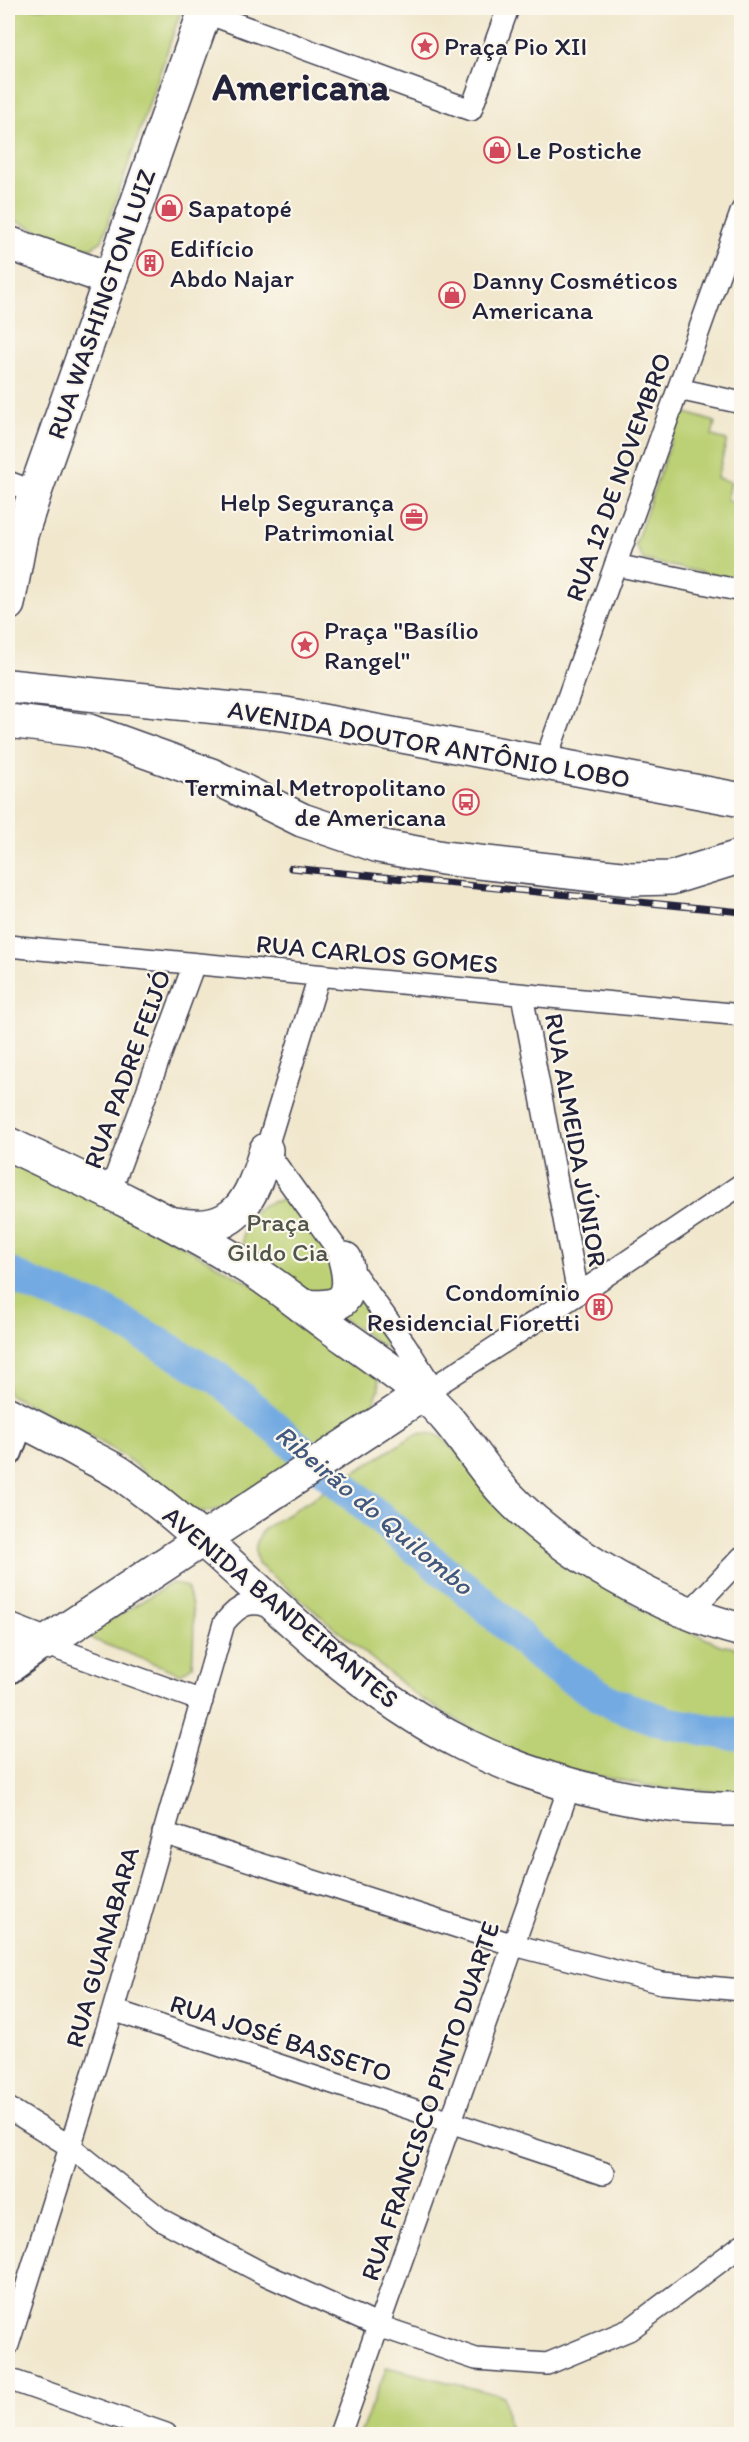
<svg xmlns="http://www.w3.org/2000/svg" width="749" height="2442" font-family="Itim,sans-serif">
  <rect width="100%" height="100%" fill="#fbf7ec"/>
  <filter id="ink" filterUnits="userSpaceOnUse"><feTurbulence type="fractalNoise" baseFrequency=".0167" numOctaves="2"/><feDisplacementMap in="SourceGraphic" scale="12" xChannelSelector="R" yChannelSelector="G"/><feConvolveMatrix kernelMatrix="1 2 1 2 8 2 1 2 1" color-interpolation-filters="sRGB"/></filter>
  <filter id="wash" filterUnits="userSpaceOnUse"><feTurbulence type="fractalNoise" baseFrequency=".008" numOctaves="4" result="noise"/><feDisplacementMap in="SourceGraphic" scale="24" xChannelSelector="R" yChannelSelector="G"/><feGaussianBlur stdDeviation="1.35" result="paint"/><feColorMatrix in="noise" values="0 0 0 0 0 0 0 0 0 0 0 0 0 0 0 0 0 1.4 0 .05"/><feComposite in="paint" operator="in"/></filter>
  <g filter="url(#wash)">
    <rect width="100%" height="100%" fill="#f1e7cd"/>
    <path fill="#bcd074" stroke="#6f7958" stroke-width="1.5" d="M8,8H182L102,241L91,248L80,247L8,218Z
      M687,413L715,422L712,436L727,440L717,478L731,482L727,500L741,504V581L644,560L635,545L679,418Z
      M8,1159L116,1209L264,1291L378,1379L379,1389L372,1408L227,1506C215,1511 204,1514 191,1509C174,1502 149,1475 133,1463C98,1437 47,1414 8,1394Z
      M281,1200L293,1202L391,1342L385,1347L244,1253C238,1225 252,1204 281,1200Z
      M423,1433L434,1434L443,1438L548,1547L642,1610L720,1645L741,1649V1792L666,1789L572,1771L497,1744L418,1697L258,1564C253,1550 255,1539 265,1528L413,1436Z
      M172,1583L187,1587C196,1613 194,1638 192,1666L181,1674L84,1636Z
      M387,2367L504,2396L510,2434H360Z"/>
    <g fill="none" stroke-linecap="round" stroke-linejoin="round">
      <path stroke="#73aae2" stroke-width="33" d="M8,1273L32,1285L105,1312L218,1378L397,1533L475,1596L545,1661L612,1703L668,1723L731,1734L742,1733"/>
    </g>
  </g>
  <g filter="url(#ink)">
    <g fill="none" stroke-linecap="round" stroke-linejoin="round">
      <g stroke="#414051" stroke-width="24">
        <path id="street" d="M204,12L471,110L508,8
          M678,389L742,403
          M8,482L35,492
          M615,565L742,591
          M545,762L742,210
          M8,946L742,1015
          M319,976L266,1150L405,1344L433,1388
          M522,995L578,1294
          M110,1192L194,964
          M423,1394L598,1281L742,1184
          M688,1614L742,1557
          M44,1644L202,1701
          M163,1833L514,1945L662,1983L742,1990
          M113,2010L604,2173
          M8,2108L71,2147L162,2220L262,2273L379,2326L476,2359L547,2364L629,2330L742,2245
          M8,2345L113,2010L224,1623C241,1602 251,1600 277,1608
          M8,2379L166,2434
          M340,2434L570,1785"/>
      </g>
      <g stroke="#414051" stroke-width="32">
        <path id="secondary" d="M8,1452L20,1420
          M8,1670L44,1644"/>
      </g>
      <g stroke="#414051" stroke-width="36">
        <path id="primary" d="M8,243L110,279
          M8,604L21,535L35,492L206,8
          M8,686L285,714L742,800
          M8,721L89,731L211,775L302,820L379,846L443,858L630,879L671,878L742,856
          M8,1144C91,1183 174,1222 252,1270C279,1287 304,1308 329,1326C360,1348 391,1369 421,1393C455,1420 476,1462 505,1493C560,1552 664,1611 742,1630
          M175,1224C236,1236 251,1201 266,1150
          M302,1306C342,1310 356,1300 345,1259
          M8,1414C35,1427 61,1441 88,1456C100,1462 113,1468 124,1476C199,1530 263,1598 333,1657C422,1730 498,1770 611,1795C653,1804 698,1810 742,1809
          M8,1630L44,1644L423,1394"/>
      </g>
      <use href="#street" stroke="#fff" stroke-width="21"/>
      <use href="#secondary" stroke="#fff" stroke-width="28"/>
      <use href="#primary" stroke="#fff" stroke-width="33"/>
      <g stroke="#22223b" stroke-width="7">
        <path id="rail" d="M291,868L742,912"/>
      </g>
      <use href="#rail" stroke="#fbf7ec" stroke-width="4.5" stroke-dasharray="14" stroke-linecap="butt"/>
    </g>
  </g>
  <defs>
    <g id="sight-ring" transform="scale(1.35)"><circle r="9.5" fill="#fbf7ec" stroke="#d1495b" stroke-width="1.5"/><path d="M0-6L1.8-2.2L6-1.7L2.9 1.2L3.7 5.4L0 3.3L-3.7 5.4L-2.9 1.2L-6-1.7L-1.8-2.2Z" fill="#d1495b"/></g>
    <g id="shop-ring" transform="scale(1.35)"><circle r="9.5" fill="#fbf7ec" stroke="#d1495b" stroke-width="1.5"/><path d="M-5-2.5h2.3a2.7 3.5 0 0 1 5.4 0H5L5.5 6h-11ZM-1.5-2.5h3a1.5 2.3 0 0 0-3 0Z" fill="#d1495b"/></g>
    <g id="building-ring" transform="scale(1.35)"><circle r="9.5" fill="#fbf7ec" stroke="#d1495b" stroke-width="1.5"/><path d="M-4-6H4V6H1V3H-1V6H-4ZM-2.5-4.3h1.7v1.8h-1.7ZM.8-4.3h1.7v1.8H.8ZM-2.5-1h1.7V.8h-1.7ZM.8-1h1.7V.8H.8Z" fill="#d1495b"/></g>
    <g id="office-ring" transform="scale(1.35)"><circle r="9.5" fill="#fbf7ec" stroke="#d1495b" stroke-width="1.5"/><path d="M-6-3h4V-5.5h4V-3h4V5H-6ZM-1-4.5V-3h2v-1.5ZM-6 0V1H6V0Z" fill="#d1495b"/></g>
    <g id="bus-ring" transform="scale(1.35)"><circle r="9.5" fill="#fbf7ec" stroke="#d1495b" stroke-width="1.5"/><path d="M-5-6H5V4H4V6H2V4H-2V6H-4V4H-5ZM-3.5-4V0h7V-4ZM-3.5 1.2v1.5H-2V1.2ZM2 1.2v1.5H3.5V1.2Z" fill="#d1495b"/></g>
  </defs>
  <g fill-rule="evenodd">
    <use href="#sight-ring" x="425" y="46"/>
    <use href="#shop-ring" x="497" y="150"/>
    <use href="#shop-ring" x="169" y="208"/>
    <use href="#building-ring" x="150" y="263"/>
    <use href="#shop-ring" x="452" y="295"/>
    <use href="#office-ring" x="414" y="517"/>
    <use href="#sight-ring" x="305" y="645"/>
    <use href="#bus-ring" x="466" y="802"/>
    <use href="#building-ring" x="599" y="1307"/>
  </g>
  <g text-anchor="middle" stroke-width="4.5" stroke-linejoin="round" paint-order="stroke">
    <g font-size="26" fill="#22223b" stroke="#fbf7ec" text-anchor="start">
      <text x="444" y="55">Praça Pio XII</text>
      <text x="516" y="159">Le Postiche</text>
      <text x="188" y="217">Sapatopé</text>
      <text x="170" y="257">Edifício<tspan x="170" dy="30">Abdo Najar</tspan></text>
      <text x="472" y="289">Danny Cosméticos<tspan x="472" dy="30">Americana</tspan></text>
      <text x="394" y="511" text-anchor="end">Help Segurança<tspan x="394" dy="30">Patrimonial</tspan></text>
      <text x="324" y="639">Praça "Basílio<tspan x="324" dy="30">Rangel"</tspan></text>
      <text x="446" y="796" text-anchor="end">Terminal Metropolitano<tspan x="446" dy="30">de Americana</tspan></text>
      <text x="580" y="1301" text-anchor="end">Condomínio<tspan x="580" dy="30">Residencial Fioretti</tspan></text>
    </g>
    <g font-size="26" fill="#22223b" stroke="#fbf7ec">
      <text transform="translate(101 304) rotate(-71)" y="9">RUA WASHINGTON LUIZ</text>
      <text transform="translate(618 477) rotate(-70)" y="9">RUA 12 DE NOVEMBRO</text>
      <text transform="translate(429 744) rotate(10)" y="9">AVENIDA DOUTOR ANTÔNIO LOBO</text>
      <text transform="translate(377 954) rotate(5)" y="9">RUA CARLOS GOMES</text>
      <text transform="translate(127 1069) rotate(-70)" y="9">RUA PADRE FEIJÓ</text>
      <text transform="translate(576 1140) rotate(80)" y="9">RUA ALMEIDA JÚNIOR</text>
      <text transform="translate(281 1607) rotate(40)" y="9">AVENIDA BANDEIRANTES</text>
      <text transform="translate(102 1947) rotate(-74)" y="9">RUA GUANABARA</text>
      <text transform="translate(281 2038) rotate(18)" y="9">RUA JOSÉ BASSETO</text>
      <text transform="translate(430 2101) rotate(-71)" y="9">RUA FRANCISCO PINTO DUARTE</text>
    </g>
    <g font-size="26" fill="#50564c" stroke="#fbf7ec">
      <text x="278" y="1231">Praça<tspan x="278" dy="30">Gildo Cia</tspan></text>
    </g>
    <g font-size="27" font-style="italic" fill="#42587e" stroke="#fbf7ec">
      <text transform="translate(374 1510) rotate(40)" y="9">Ribeirão do Quilombo</text>
    </g>
    <g font-size="38" font-weight="bold" fill="#22223b" stroke="#fbf7ec">
      <text x="301" y="100">Americana</text>
    </g>
  </g>
  <rect width="749" height="2442" fill="none" stroke="#fbf7ec" stroke-width="30"/>
</svg>
